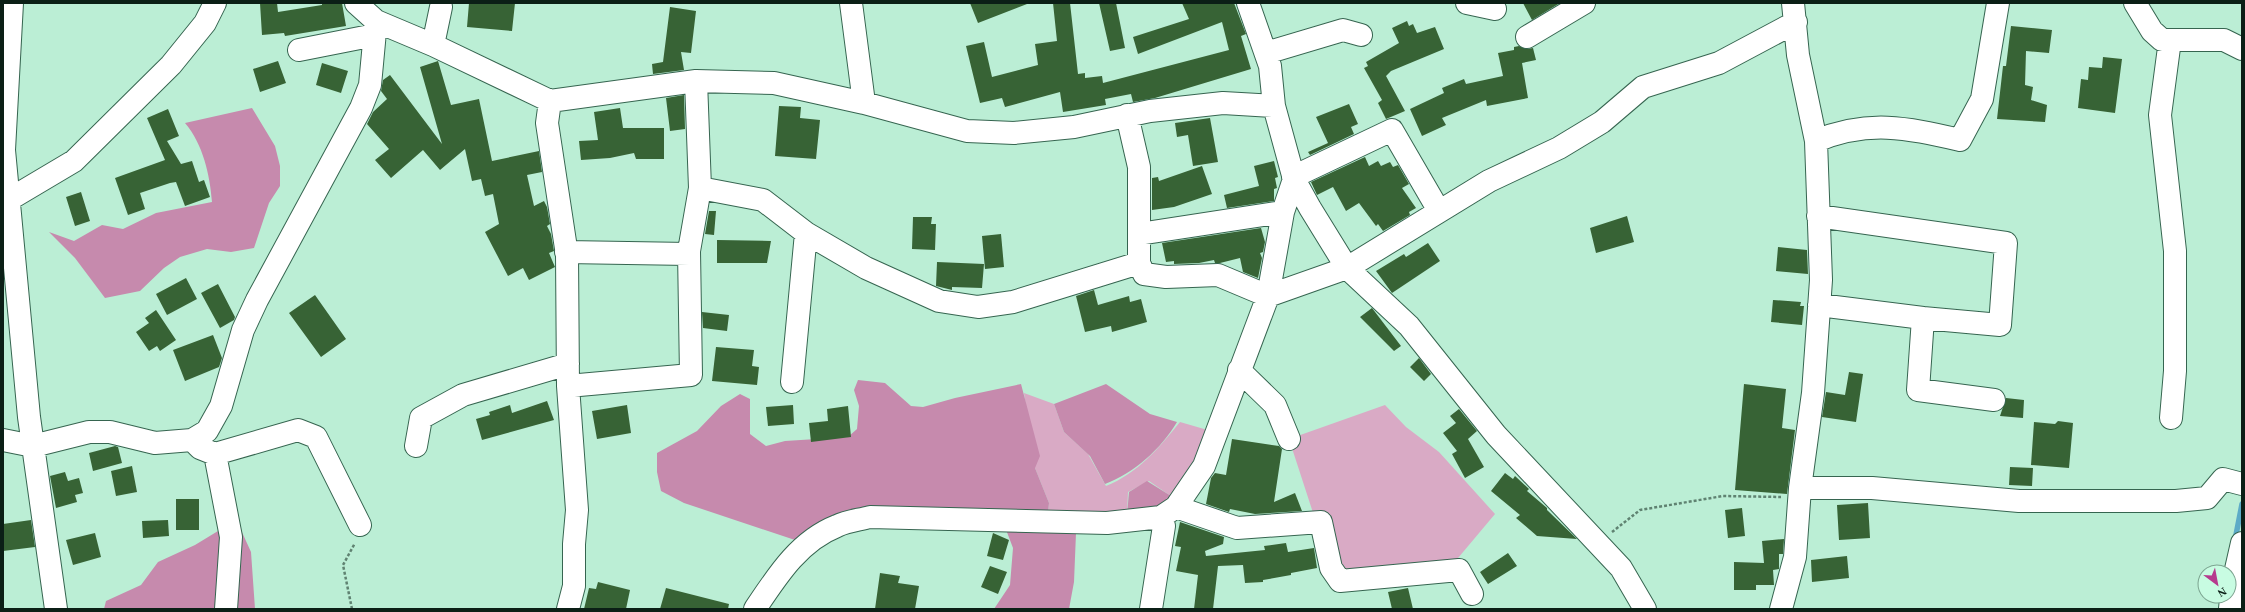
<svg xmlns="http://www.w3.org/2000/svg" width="2245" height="612" font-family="Georgia,serif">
  <rect width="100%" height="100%" fill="#bbeed5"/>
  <path fill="#d9aac5" d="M1024,393L1054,404L1064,432L1088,454L1106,486C1138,473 1158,449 1180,422L1211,431L1178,501L1149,481L1128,492L1127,515L1047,522L1049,503L1035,468Z
    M1385,405L1406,427L1439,452L1495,514L1453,564L1366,580L1331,568L1289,439Z"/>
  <path fill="#c68aad" d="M252,108L275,146L280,166V186L269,203L254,248L231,252L207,249L180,257L164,268L140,291L105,298L75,258L49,232L74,241L102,225L123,229L156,213L212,202C210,175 203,144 185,123Z
    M858,380L885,383L911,406L923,407L955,398L1021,384L1040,456L1035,468L1049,503L1047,522L873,518L801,542L684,503L661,491L657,472V453L697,431L721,406L740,394L750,399V434L766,446L785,441L848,437L857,429L859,406L854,390Z
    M1106,384L1150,414L1177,422C1161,449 1134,473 1105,484L1090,456L1064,432L1054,404Z
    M1147,481L1179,501L1127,515L1129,492Z
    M1005,527L1076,533L1074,582L1069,609H994L1010,585L1013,548Z
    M241,530L251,552L255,609H104L106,601L141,585L158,562L195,545L218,531Z"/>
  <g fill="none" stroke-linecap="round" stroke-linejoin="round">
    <path stroke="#5dabc7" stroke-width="5.5" d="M2235,540L2242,504"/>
  </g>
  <path fill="#376335" d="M260,3H277L278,12L322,5V3H342L346,26L285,36L284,33L262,35Z
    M469,3H515L512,31L467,27Z
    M970,3H1027V4L978,23Z
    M1053,3H1070L1078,74L1085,73V78L1102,76L1103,83L1229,50L1222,22L1138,54L1133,37L1189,19L1182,3H1234L1246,34L1241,36L1251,69L1155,98L1133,102L1131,94L1105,99L1106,105L1063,112L1060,92L1005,107L1002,98L980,103L966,46L984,42L992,77L1038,65L1035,44L1057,41Z
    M1099,3H1116L1125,48L1110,51Z
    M1523,3H1560L1532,20Z
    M670,7L696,11L691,53L681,52L684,70L653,74L652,64L663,62Z
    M1407,21L1409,26L1413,24L1417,33L1435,27L1444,49L1391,71L1386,76L1405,111L1386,119L1378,103L1382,100L1364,68L1368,66L1366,62L1399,43L1392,28Z
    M2011,26L2052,30L2049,53L2026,51L2025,85L2033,87L2031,100L2047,105L2045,122L1997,119L2003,66H2006Z
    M1519,46L1527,49L1533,48L1536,60L1522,63L1528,98L1487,106L1486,100L1442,118L1446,125L1422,136L1410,109L1444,93L1442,88L1464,79L1466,84L1503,76L1498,53L1514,50V47Z
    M2103,57L2122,59L2115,113L2078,108L2081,79L2088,80L2089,67L2102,68Z
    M278,61L286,83L260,92L253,69Z
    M438,61L451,105L479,99L492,161L539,151L542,172L527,175L534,206L544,201L547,207L550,224L547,226L551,234L554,251L549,253L555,267L529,280L523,268L508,276L485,232L499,224L493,194L485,196L481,179L472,181L465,149L440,170L423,150L391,178L375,160L389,149L367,124L373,112L387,99L381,91L383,80L390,75L442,144L420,67Z
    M322,63L348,71L341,93L316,85Z
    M684,95L685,129L670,131L666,98Z
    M1349,104L1358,124L1351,127L1354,134L1310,155L1308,152L1328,143L1316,117Z
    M779,106L801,107L800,118L820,120L816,159L775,156Z
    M620,108L623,128H664V159H636L634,153L610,158L581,160L579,141L598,140L594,112Z
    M168,109L179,136L167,141L181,164L192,161L199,182L204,180L210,197L185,206L176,182L170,183L140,193L145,209L128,215L115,178L165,160L147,118Z
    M1210,118L1218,162L1193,166L1188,135L1177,137L1175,123Z
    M1365,157L1369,166L1378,161L1381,166L1390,162L1393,167L1398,165L1409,184L1402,188L1416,208L1409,212L1410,215L1383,231L1378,224L1376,226L1359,203L1346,211L1333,187L1317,195L1311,182Z
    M1274,161L1278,177L1275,178L1277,188L1274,189V201L1227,208L1224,195L1259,186L1254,166Z
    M1202,166L1212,194L1174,207L1152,210V178L1158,177L1159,181Z
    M81,192L90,221L75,226L66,197Z
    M709,211H716L714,235L705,234Z
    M1627,216L1634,242L1596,253L1590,228Z
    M913,217H932L931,224H936L935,250L912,249Z
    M1261,228L1265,242L1263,252L1260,253L1262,258L1258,278L1243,272L1240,258L1220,263H1215L1214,260L1199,263L1174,264V261L1166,262L1162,243Z
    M1001,234L1004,267L985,269L982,236Z
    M717,240L771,241L767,263H717Z
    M1428,243L1440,261L1392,293L1376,271L1404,254L1406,257Z
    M1778,247L1807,250L1808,274L1776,271Z
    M937,262L984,264L982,288L952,287V290L936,286Z
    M186,278L197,299L167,315L156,294Z
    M218,284L235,317L234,320L220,328L201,293Z
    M1094,290L1098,305L1129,296L1130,302L1141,299L1147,322L1112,332L1111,326L1085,332L1076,296Z
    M315,295L346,339L321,357L289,313Z
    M1773,300L1801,302L1800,306H1804L1802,325L1771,322Z
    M1372,308L1401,346L1394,351L1360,317Z
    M156,310L176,340L160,351L157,346L149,351L136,332L149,323L145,318Z
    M702,312L729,315L727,331L703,328Z
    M213,335L222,358L219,367L185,381L173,350Z
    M716,347L754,350L752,366L759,367L757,385L712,381Z
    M1419,358L1431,374L1424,381L1410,367Z
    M1849,372L1863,374L1856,422L1822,417L1826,392L1845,395Z
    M1744,384L1786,389L1782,428L1795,430L1787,494L1735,490Z
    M2006,398L2024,400L2023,418L2000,416Z
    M547,401L554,420L482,440L476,419L490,415L489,412L510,405L512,413Z
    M627,405L631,433L597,439L592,411Z
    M793,405L794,424L768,426L766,407Z
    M848,406L851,437L811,442L809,423L828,421L827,409Z
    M1459,409L1477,431L1468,439L1484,467L1465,478L1452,454L1457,451L1443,433L1456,423L1450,416Z
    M2058,421L2073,423L2069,468L2031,465L2034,422L2055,424Z
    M1232,439L1279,446L1282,449L1274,502L1295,493L1302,511L1255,514L1230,509L1229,512L1206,504L1211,478L1215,473L1226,475Z
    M115,446L118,447L122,463L93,471L89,453Z
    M132,466L137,492L116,496L111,471Z
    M2010,467L2033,468L2032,486L2009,485Z
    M65,472L68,481L79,478L83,493L75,495L77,502L56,508L50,476Z
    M1505,473L1513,479L1515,476L1529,489L1527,491L1547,508V510L1577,539L1537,536L1516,518L1520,515L1491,491Z
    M176,499H199V530H176Z
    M1868,503L1870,538L1839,540L1837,505Z
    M1742,508L1745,536L1728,538L1725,510Z
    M31,520L35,547L3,551V524Z
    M168,520L169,536L143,538L142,521Z
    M1180,522L1224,537L1223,544L1205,551L1206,556L1265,550L1264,546L1286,543L1288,552L1314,548L1317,568L1291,573V575L1263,580V582L1245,583L1243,565L1218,566L1213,609H1194L1198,575L1176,571L1181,547L1175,546Z
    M95,533L101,557L73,565L66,540Z
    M993,533L1009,540L1003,560L987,556Z
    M1784,539L1783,554H1779V569L1773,570L1774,585H1756V590H1734V562L1764,563L1762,541Z
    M1508,553L1517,566L1488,584L1480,572Z
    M1847,556L1849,578L1812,582L1811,560Z
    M990,566L1007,572L998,594L981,587Z
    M880,573L900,576L898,583L919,586L915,609H875Z
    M598,582L630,590L626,609H584L589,588L596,589Z
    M666,588L729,604L728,609H660Z
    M1408,588L1413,609H1392L1388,592Z"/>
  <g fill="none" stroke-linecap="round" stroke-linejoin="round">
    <g stroke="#366550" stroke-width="24">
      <path id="minor" d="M12,3L4,150L29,417L56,609
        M356,3L376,21L433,45L550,101L696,81L774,83L864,103L967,131L1014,133L1074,127L1150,111L1223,103L1274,106
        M851,3L864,103
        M1248,3L1270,66L1274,106L1294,179L1310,208L1347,268L1409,326L1496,435L1621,568L1645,609
        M1467,3L1495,9
        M2135,3L2152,31L2162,40H2224L2242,49
        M1527,37L1584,3
        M2170,40L2160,115L2175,251V371L2171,418
        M433,45L441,7
        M299,50L375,35
        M1266,53L1343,30L1361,35
        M696,81L700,188L763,200L806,233L792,382
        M550,101L547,123L567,255L568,386L577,510L574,544V586L568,609
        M1127,115L1139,167V263L1144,274L1166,277L1218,275L1268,296L1347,268L1489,181L1559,148L1602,122L1643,87L1719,63L1796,22
        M1816,141C1869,119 1907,128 1960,140L1982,99L1998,3
        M1293,177L1392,130L1439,211
        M10,199L74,161L171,65L205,23L215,3
        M1818,216L2006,243L2000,325L1923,318
        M806,233L866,268L939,301L978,307L1013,302L1139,263
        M1139,234L1283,212
        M566,252L689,254
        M1819,305L1923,318L1918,390L1994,400
        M1239,370L1275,405L1289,439
        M568,386L691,375L689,251L700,188
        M3,440L33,446L89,432H110L155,443L192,440L207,431L221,406L243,330L257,300L361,108L370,85L376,21
        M192,440L200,448L215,454L298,430L316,437L360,525
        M416,446L421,418L463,395L568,364
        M215,454L231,537L226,609
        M1800,488H1872L2019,501H2176L2207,498L2223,479L2242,484
        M1176,507L1237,528L1321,522L1331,568L1340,581L1459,570L1472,594
        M755,609C777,576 799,541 837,526C847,521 859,520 870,517L1107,523L1161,517L1176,507L1204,466L1268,296L1283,212L1294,179
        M1151,609L1164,526L1161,517
        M1781,609L1795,557L1800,488L1813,393L1821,280L1816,141L1798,55L1793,3
        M2230,609L2232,587L2242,543"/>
    </g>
    <path stroke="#5f8271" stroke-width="2.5" stroke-dasharray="3 2" stroke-linecap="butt" d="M1612,532L1640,510L1723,496L1781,497
      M352,609L343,565L355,543"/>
    <use href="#minor" stroke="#fff" stroke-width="22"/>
  </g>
  <rect width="2245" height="612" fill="none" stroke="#0b1f16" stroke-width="8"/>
  <g transform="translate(2217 584) rotate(148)"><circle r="19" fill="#c8fce2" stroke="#7ca490"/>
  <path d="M0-3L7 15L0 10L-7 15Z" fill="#b63b8e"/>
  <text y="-6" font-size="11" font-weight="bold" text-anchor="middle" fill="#0b1f16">N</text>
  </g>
</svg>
